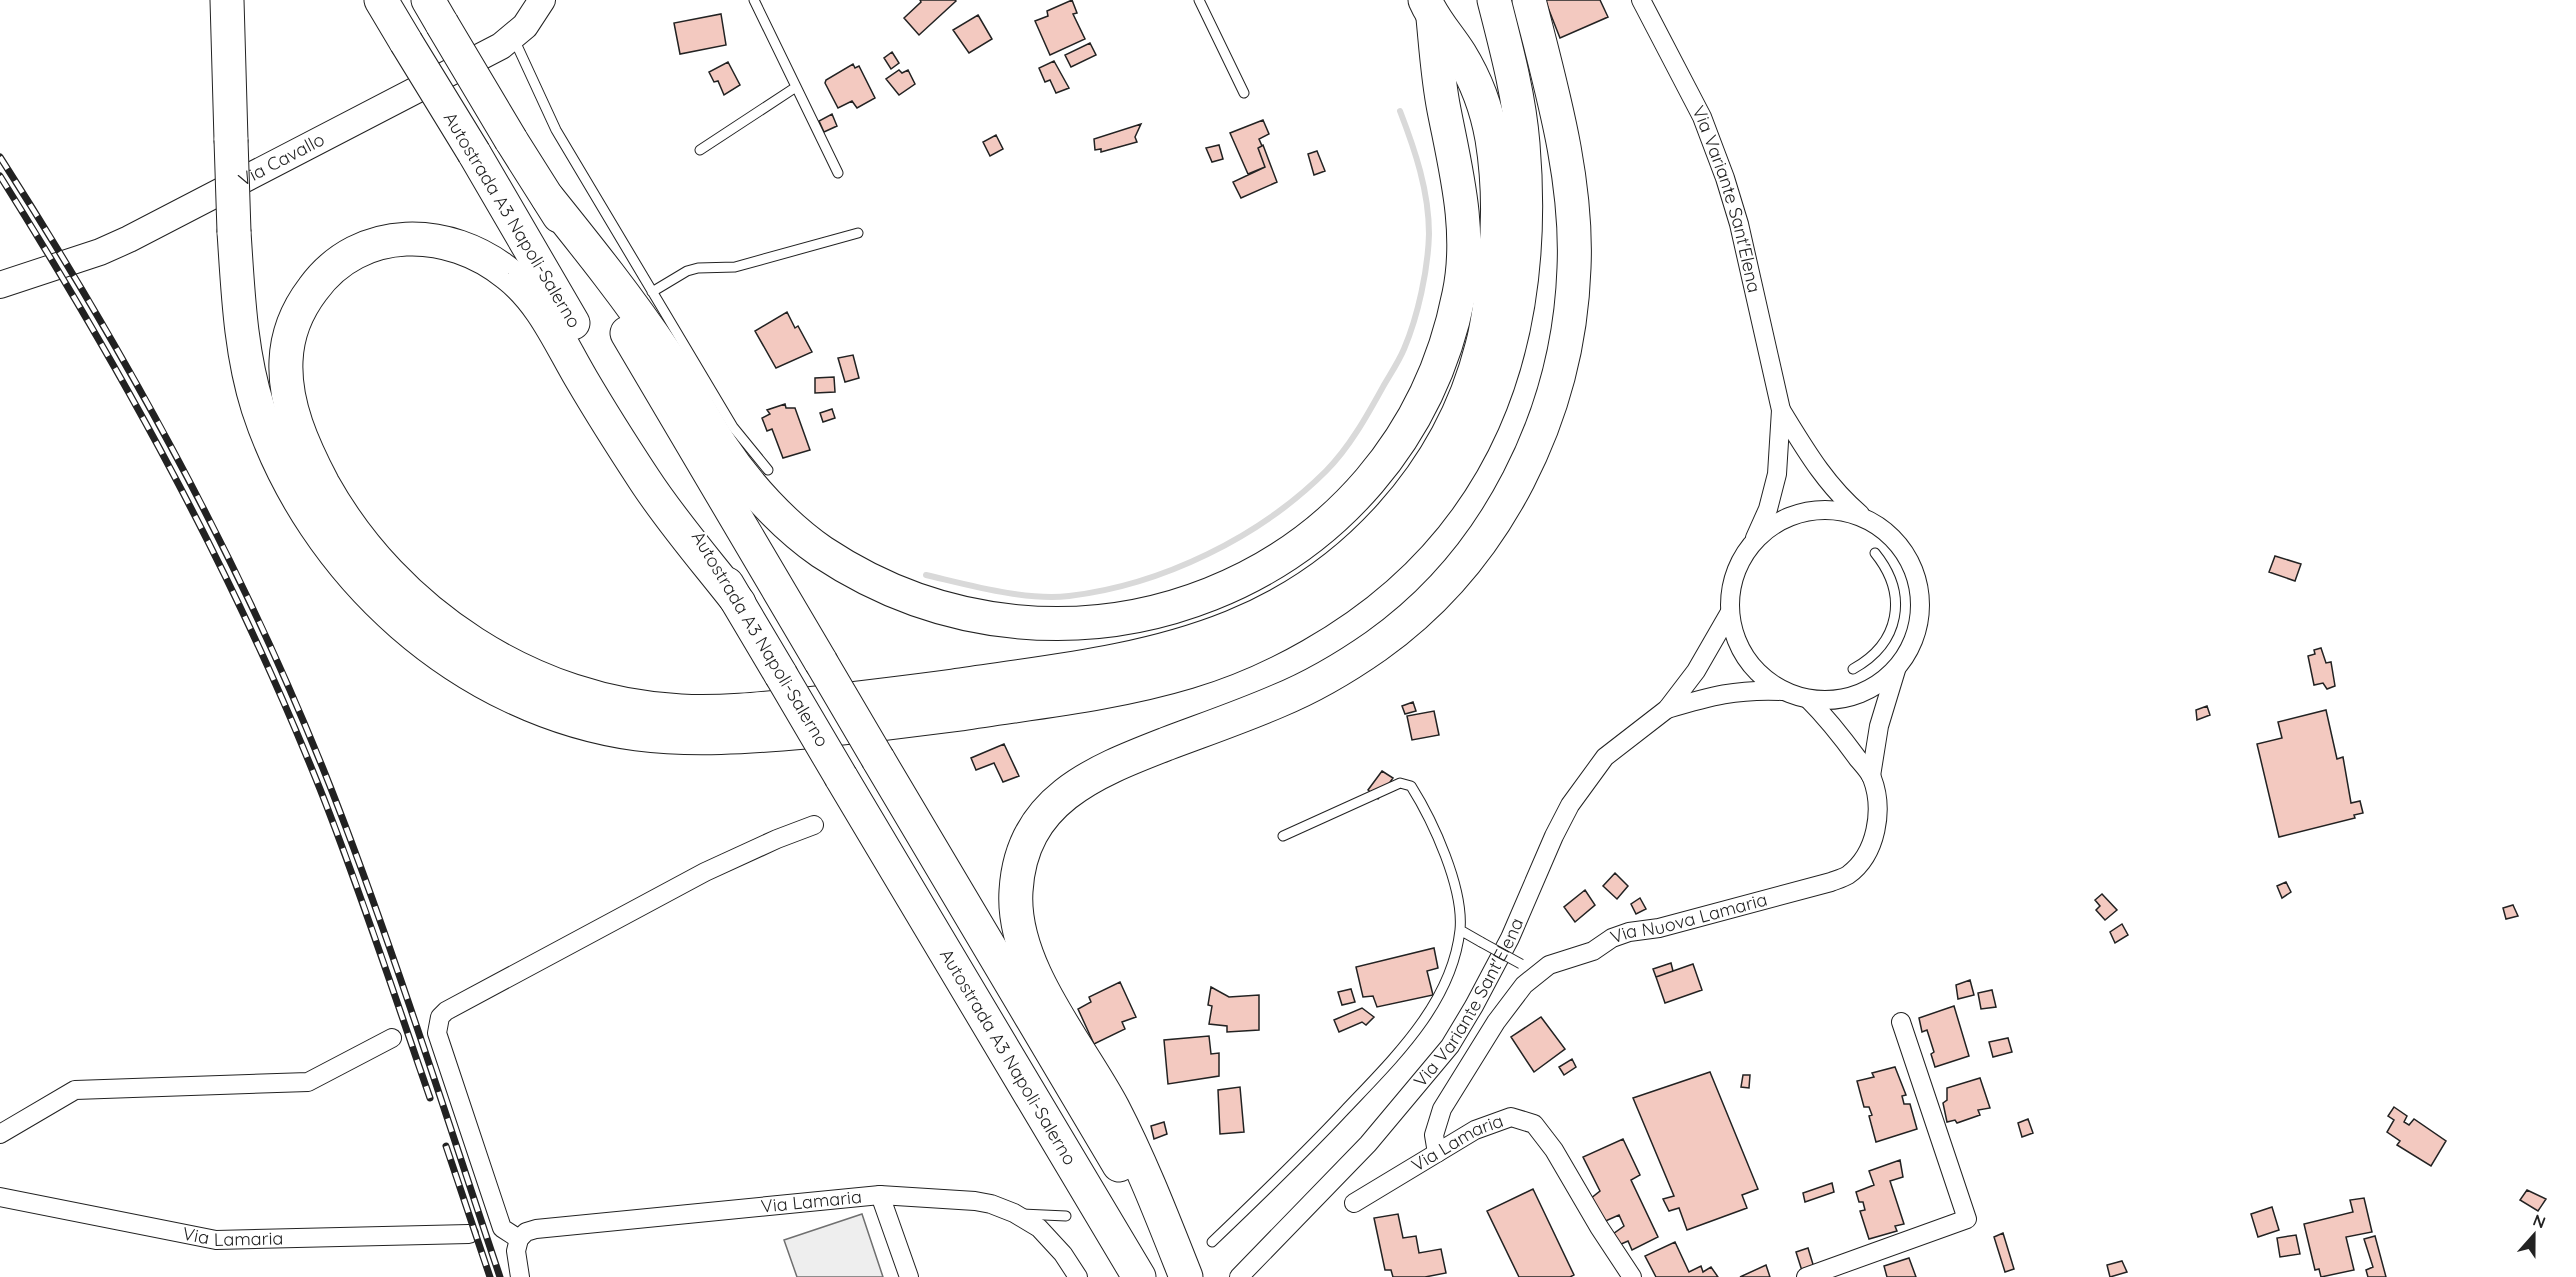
<svg xmlns="http://www.w3.org/2000/svg" width="2576" height="1277" font-family="Quicksand,sans-serif">
  <rect width="100%" height="100%" fill="#fff"/>
  <path fill="#eee" stroke="#6f6f6f" stroke-width="1.5" d="M862,1214L883,1277H797L784,1240Z"/>
  <g fill="none" stroke-linecap="round" stroke-linejoin="round">
    <path stroke="#d9d9d9" stroke-width="6" d="M926,575C969,585 1025,601 1069,596C1162,585 1260,537 1326,471C1350,447 1368,414 1384,385C1391,373 1399,361 1404,349C1418,316 1428,270 1429,234C1429,191 1415,150 1400,111"/>
  </g>
  <path fill="#f3c9c0" stroke="#222" stroke-width="1.5" d="M920,0H955L956,1L919,35L904,18L921,2Z
    M1072,0L1077,13L1073,14L1085,39L1050,55L1035,21L1048,16L1047,11Z
    M1545,0H1600L1608,17L1560,38Z
    M721,14L726,45L680,54L674,23Z
    M978,15L992,39L969,53L953,30Z
    M1090,43L1096,55L1071,67L1065,55Z
    M892,52L899,63L891,69L884,58Z
    M1054,61L1069,88L1056,93L1050,80L1045,82L1039,68Z
    M728,62L740,85L724,95L718,81L714,82L709,72Z
    M853,64L855,68L859,66L875,98L857,108L852,101L838,108L825,83L826,80Z
    M899,70L902,73L908,70L915,84L899,95L886,79Z
    M832,114L837,126L824,132L819,121Z
    M1263,120L1269,134L1259,139L1262,146L1258,148L1265,167L1248,174L1230,133Z
    M1141,124L1135,137L1137,142L1101,152V149L1095,150L1094,139Z
    M996,135L1003,149L990,156L983,142Z
    M1219,145L1223,159L1212,162L1206,148Z
    M1263,145L1277,182L1241,198L1233,182L1265,167L1258,148Z
    M1317,151L1325,171L1314,175L1308,154Z
    M787,312L795,328L798,326L812,352L776,368L755,331Z
    M853,355L859,378L845,382L838,358Z
    M834,377L835,392L815,393V378Z
    M785,404L786,408H795L810,450L783,458L772,429L767,431L762,418L770,414L767,410Z
    M832,409L835,418L823,422L820,413Z
    M2275,556L2301,564L2295,581L2269,572Z
    M2321,648L2326,663L2331,662L2335,686L2327,689L2323,683L2314,685L2308,656L2315,654L2314,650Z
    M1413,702L1416,711L1405,714L1402,706Z
    M2207,706L2210,715L2197,720L2196,710Z
    M2326,710L2337,759L2343,757L2351,803L2360,801L2363,813L2354,815L2355,818L2279,837L2257,744L2282,738L2278,722Z
    M1434,711L1439,735L1412,740L1407,716Z
    M1004,744L1019,776L1003,782L994,763L976,770L971,758Z
    M1382,771L1393,778L1378,799L1368,790Z
    M1615,873L1628,886L1617,899L1603,886Z
    M2286,882L2291,892L2282,898L2277,886Z
    M1585,890L1595,905L1575,922L1564,907Z
    M2102,894L2117,910L2105,920L2096,910L2100,906L2095,900Z
    M1640,898L1646,909L1636,914L1631,904Z
    M2513,905L2518,916L2506,919L2503,908Z
    M2122,924L2128,935L2115,943L2110,932Z
    M1434,948L1438,968L1427,971L1433,995L1377,1007L1373,996L1363,997L1356,967Z
    M1671,963L1673,971L1656,977L1653,969Z
    M1693,964L1702,990L1665,1003L1656,977Z
    M1970,980L1974,995L1958,999L1956,985Z
    M1120,982L1136,1017L1122,1022L1125,1029L1094,1044L1078,1009L1091,1002L1089,997Z
    M1211,987L1229,997L1259,995V1030L1227,1032V1026L1209,1024L1212,1006L1208,1005Z
    M1351,989L1355,1002L1342,1005L1338,992Z
    M1992,990L1996,1007L1981,1009L1978,993Z
    M1954,1006L1969,1056L1935,1067L1931,1054L1934,1052L1927,1030L1922,1032L1919,1018Z
    M1362,1008L1374,1017L1366,1025L1362,1022L1339,1032L1334,1020Z
    M1541,1017L1565,1049L1534,1072L1511,1037Z
    M1209,1036L1211,1054L1219,1053V1076L1168,1084L1164,1040Z
    M2008,1038L2012,1052L1993,1057L1989,1042Z
    M1572,1059L1576,1067L1564,1075L1559,1067Z
    M1895,1067L1906,1095L1902,1096L1904,1104H1910L1917,1129L1876,1142L1869,1116L1872,1115L1869,1107H1864L1857,1081L1874,1077L1872,1073Z
    M1710,1072L1758,1189L1742,1195L1747,1208L1687,1230L1679,1208L1669,1211L1663,1199L1674,1196L1633,1098Z
    M1743,1075H1750L1749,1088L1741,1087Z
    M1980,1078L1990,1108L1978,1110L1980,1115L1957,1123L1955,1120L1947,1122L1943,1103L1947,1100V1088Z
    M1240,1087L1244,1132L1220,1134L1218,1090Z
    M2394,1107L2407,1116L2404,1122L2409,1125L2414,1119L2446,1141L2431,1166L2397,1145L2400,1141L2387,1132L2394,1120L2388,1116Z
    M2028,1119L2033,1133L2022,1137L2018,1123Z
    M1164,1122L1167,1134L1154,1139L1151,1126Z
    M1623,1139L1640,1175L1631,1180L1658,1237L1632,1250L1628,1241L1619,1245L1613,1234L1624,1226L1619,1215L1601,1223L1590,1199L1600,1191L1583,1157Z
    M1900,1160L1903,1177L1890,1181L1904,1224L1895,1226L1897,1231L1869,1239L1860,1211L1865,1210L1863,1202H1859L1856,1192L1874,1185L1869,1171Z
    M1832,1183L1834,1192L1805,1202L1803,1193Z
    M1533,1189L1574,1275L1570,1277H1519L1487,1211Z
    M2527,1190L2546,1199L2538,1211L2520,1200Z
    M2364,1198L2372,1232L2346,1237L2354,1270L2321,1277L2319,1269L2315,1270L2304,1224L2353,1212L2350,1200Z
    M2272,1207L2279,1230L2258,1237L2251,1214Z
    M1398,1214L1403,1238L1416,1236L1419,1253L1441,1249L1446,1273L1425,1277H1393L1391,1270H1385L1374,1218Z
    M2003,1233L2014,1269L2005,1272L1994,1237Z
    M2296,1235L2300,1254L2280,1257L2277,1238Z
    M2375,1236L2386,1277H2368L2366,1270L2373,1267L2364,1239Z
    M1675,1242L1689,1272L1701,1266L1703,1272L1711,1267L1718,1277H1656L1645,1256Z
    M1808,1248L1815,1271L1803,1274L1796,1252Z
    M1909,1258L1916,1277H1887L1884,1266Z
    M2122,1261L2127,1272L2110,1277L2107,1265Z
    M1766,1265L1770,1277H1740Z"/>
  <g fill="none" stroke-linecap="round" stroke-linejoin="round">
    <g stroke="#222" stroke-width="11">
      <path id="service" d="M754,0L838,173
        M1199,0L1244,93
        M514,39L556,130L733,427L768,470
        M700,150L796,87
        M652,292L687,271L698,268L735,267L858,233
        M1853,669C1900,643 1909,595 1875,553
        M1460,930L1481,942
        M1022,1214L1066,1216
        M1212,1242C1257,1199 1302,1156 1344,1111C1392,1060 1452,1004 1460,930C1464,888 1433,821 1411,786L1400,783L1283,836"/>
    </g>
    <g stroke="#222" stroke-width="20">
      <g id="minor">
        <path id="s1" d="M1641,0L1702,117L1725,178L1739,224L1781,410L1777,474L1768,509L1755,538"/>
        <path d="M1781,410C1805,449 1825,484 1860,514"/>
        <circle cx="1825" cy="605" r="95"/>
        <path d="M1667,709C1711,696 1736,689 1782,691"/>
        <path d="M1871,776L1879,726L1896,670"/>
        <path d="M0,1134L75,1090L308,1082L392,1038"/>
        <path id="s2" d="M1437,1153L1434,1135L1442,1109L1496,1022L1524,985L1549,965L1593,951L1612,938L1629,932L1659,928L1831,882C1836,880 1843,878 1848,875C1877,854 1884,809 1872,778C1869,771 1863,765 1858,759C1842,737 1827,718 1808,699"/>
        <path d="M880,1195L909,1277"/>
        <path id="s3" d="M0,1197L216,1240L469,1234"/>
        <path id="s4" d="M1354,1203L1475,1130L1511,1117L1534,1124L1554,1150L1599,1227L1632,1277"/>
        <path d="M519,1239L502,1228L437,1033L440,1017L446,1011L705,872L777,839L814,825"/>
        <path id="s5" d="M519,1239L526,1232L536,1229L880,1195L975,1201L991,1204L1014,1213L1039,1228L1063,1254L1078,1277"/>
        <path d="M519,1239L516,1251L520,1277"/>
        <path id="s6" d="M1239,1277L1368,1144L1450,1046L1474,1006L1510,938L1554,836L1570,805L1605,757L1667,709L1696,671L1730,612"/>
        <path d="M1806,1277L1967,1219L1901,1022"/>
      </g>
    </g>
    <g stroke="#222" stroke-width="28">
      <g id="secondary">
        <path id="s7" d="M0,285L100,252L129,239L501,46L525,26L542,0"/>
      </g>
    </g>
    <g stroke="#222" stroke-width="35">
      <g id="motorway">
        <path d="M227,0L231,140"/>
        <path d="M381,0L406,42"/>
        <path d="M428,0L442,24"/>
        <path d="M511,140L559,216"/>
        <path d="M474,153L573,323"/>
        <path d="M548,198C589,249 629,299 665,353C685,383 701,415 721,446C747,485 783,525 822,552C1067,715 1401,587 1459,294C1472,232 1456,171 1444,110C1438,80 1436,49 1433,18"/>
        <path d="M234,232C238,291 240,351 258,408C312,574 462,710 637,734C692,741 749,737 805,732C857,727 909,721 961,714C1037,702 1115,694 1188,672C1225,661 1261,645 1294,626C1476,523 1540,346 1523,144C1519,95 1506,47 1494,0"/>
        <path d="M627,333L821,662"/>
        <path d="M727,584L781,675"/>
        <path d="M739,603C707,562 672,522 644,479C623,447 602,414 582,380C560,343 543,301 508,274C449,226 360,224 313,289C297,310 287,334 286,361C284,404 303,446 323,484C395,613 533,704 681,711C720,713 760,709 798,705C850,699 901,693 953,686C1047,672 1143,663 1232,627C1353,578 1450,473 1482,346C1489,321 1491,294 1494,269C1499,226 1499,182 1492,139C1487,110 1476,80 1460,54C1448,35 1434,21 1425,0"/>
        <path d="M878,759L1119,1165"/>
        <path id="s8" d="M841,777L1139,1277"/>
        <path d="M1186,1277C1163,1219 1141,1162 1113,1108C1079,1044 1011,966 1016,891C1021,800 1094,772 1166,744C1203,730 1241,717 1278,701C1312,687 1346,667 1376,646C1497,560 1569,415 1574,268C1578,178 1551,87 1529,0"/>
      </g>
    </g>
    <use href="#service" stroke="#fff" stroke-width="9"/>
    <use href="#minor" stroke="#fff" stroke-width="18"/>
    <use href="#secondary" stroke="#fff" stroke-width="26"/>
    <use href="#motorway" stroke="#fff" stroke-width="33"/>
    <g stroke="#222" stroke-width="7">
      <path id="rail" d="M0,157C128,357 243,566 330,786C393,947 445,1113 500,1277
        M0,176C123,372 234,574 320,789C360,890 394,994 430,1098
        M446,1146L490,1277"/>
    </g>
    <use href="#rail" stroke="#fff" stroke-width="4.5" stroke-dasharray="14" stroke-linecap="butt"/>
    <g stroke="#222" stroke-width="11" stroke-linecap="butt">
      <path id="service-bridge" d="M1481,942L1521,964"/>
    </g>
    <g stroke="#222" stroke-width="35" stroke-linecap="butt">
      <path id="motorway-bridge" d="M442,24L511,140
        M406,42L474,153
        M231,140L234,232
        M821,662L878,759
        M781,675L841,777"/>
    </g>
    <use href="#service-bridge" stroke="#fff" stroke-width="9"/>
    <use href="#motorway-bridge" stroke="#fff" stroke-width="33"/>
  </g>
  <g text-anchor="middle" stroke-width="4.5" stroke-linejoin="round" paint-order="stroke">
    <g font-size="18" fill="#222" stroke="#fff">
      <text dy="6" stroke="none"><textPath href="#s7" startOffset="309">Via Cavallo</textPath></text>
      <text dy="6" stroke="none"><textPath href="#s1" startOffset="218">Via Variante Sant'Elena</textPath></text>
      <text transform="translate(512 220) rotate(59)" y="6">Autostrada A3 Napoli-Salerno</text>
      <text transform="translate(760 639) rotate(59)" y="6">Autostrada A3 Napoli-Salerno</text>
      <text dy="6" stroke="none"><textPath href="#s2" startOffset="375">Via Nuova Lamaria</textPath></text>
      <text dy="6" stroke="none"><textPath href="#s6" startOffset="360">Via Variante Sant'Elena</textPath></text>
      <text dy="6" stroke="none"><textPath href="#s8" startOffset="326">Autostrada A3 Napoli-Salerno</textPath></text>
      <text dy="6" stroke="none"><textPath href="#s4" startOffset="120">Via Lamaria</textPath></text>
      <text dy="6" stroke="none"><textPath href="#s5" startOffset="297">Via Lamaria</textPath></text>
      <text dy="6" stroke="none"><textPath href="#s3" startOffset="237">Via Lamaria</textPath></text>
    </g>
  </g>
  <g transform="translate(2534 1235) rotate(21)" stroke="#ffffff" stroke-width="4.5" paint-order="stroke">
  <path d="M0-4.5L10 22L0 15L-10 22Z" fill="#222222"/>
  <text y="-9" font-size="16" font-weight="bold" text-anchor="middle" fill="#222222">N</text>
  </g>
</svg>
